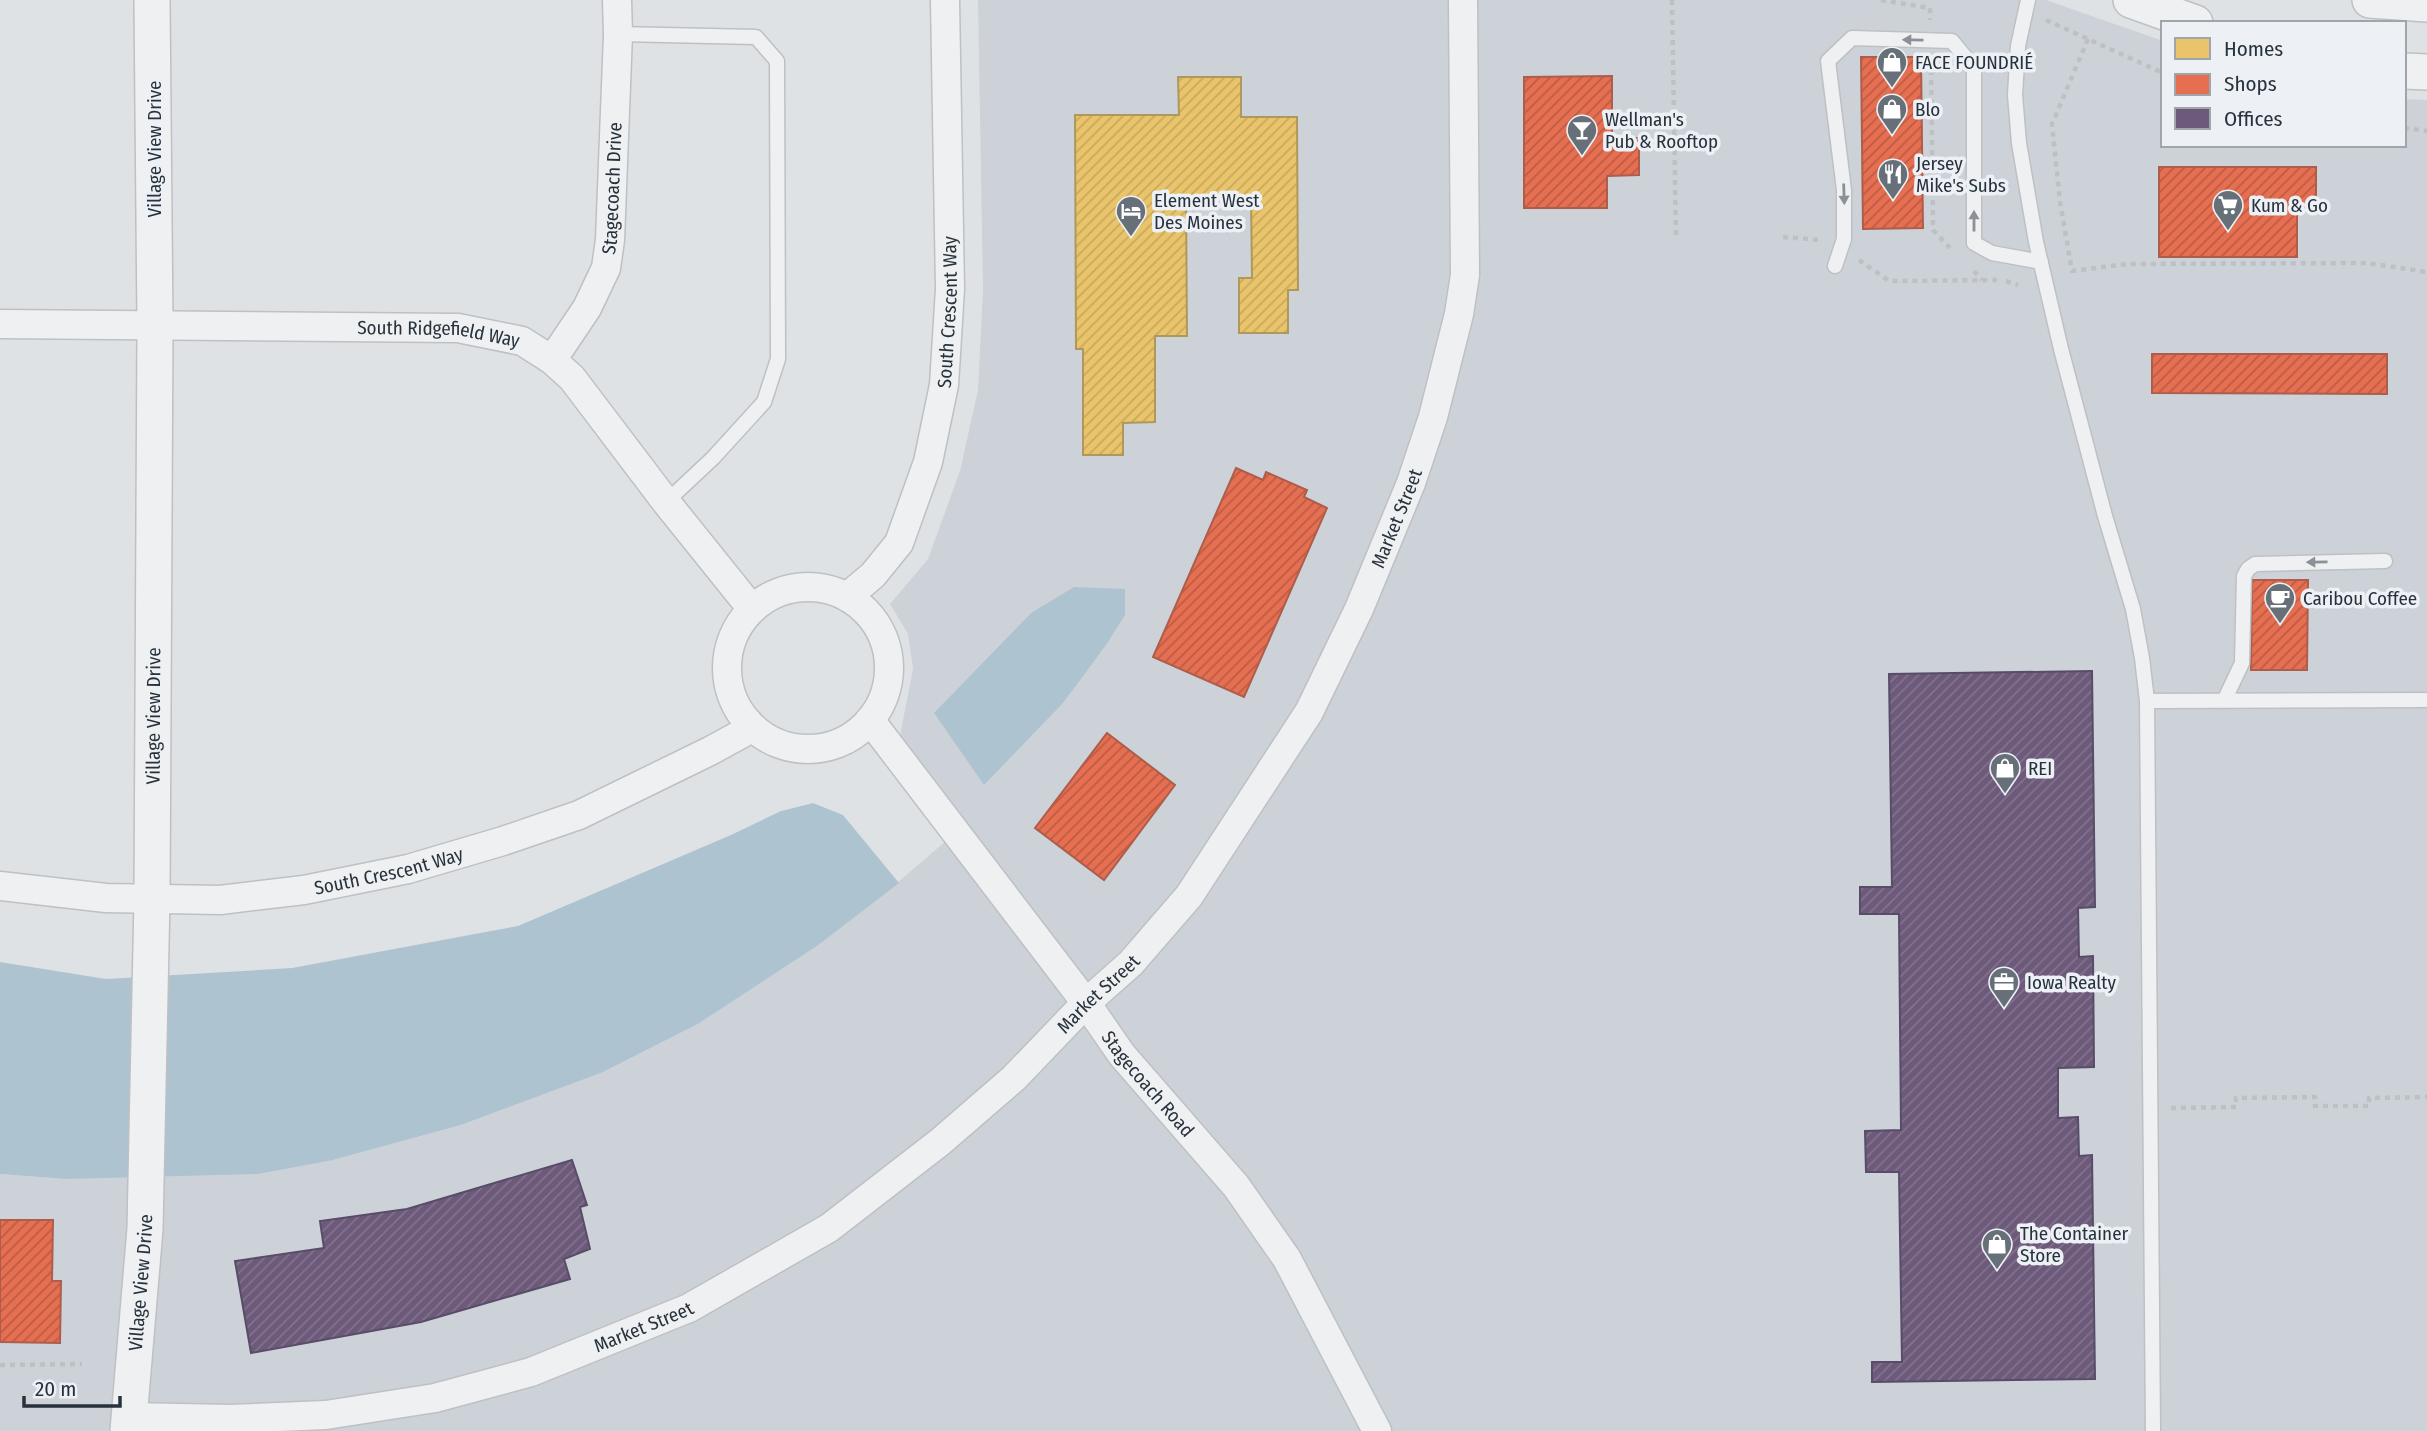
<svg xmlns="http://www.w3.org/2000/svg" width="2427" height="1431" font-family="'Fira Sans Condensed',sans-serif">
  <defs>
    <pattern id="homes-hatch" width="6" height="6" patternUnits="userSpaceOnUse" patternTransform="scale(1.75)"><rect width="6" height="6" fill="#e9c46a"/><path d="M-1 1l2-2M0 6l6-6M5 7l2-2" fill="none" stroke="#c8a95d"/></pattern>
    <pattern id="shops-hatch" width="6" height="6" patternUnits="userSpaceOnUse" patternTransform="scale(1.75)"><rect width="6" height="6" fill="#e76f51"/><path d="M-1 1l2-2M0 6l6-6M5 7l2-2" fill="none" stroke="#bb5c44"/></pattern>
    <pattern id="offices-hatch" width="6" height="6" patternUnits="userSpaceOnUse" patternTransform="scale(1.75)"><rect width="6" height="6" fill="#6d597a"/><path d="M-1 1l2-2M0 6l6-6M5 7l2-2" fill="none" stroke="#81738d"/></pattern>
  </defs>
  <rect width="100%" height="100%" fill="#dfe2e5"/>
  <path fill="#cdd2d8" d="M978,0H2046L2163,41V145H2404V99L2427,100V1431H0V1174L66,1179L333,1160L461,1125L601,1073L698,1024L817,946L898,882L967,823L900,736L913,669L908,634L890,604L928,559L960,471L978,390L983,290Z"/>
  <path fill="#aec3d0" d="M1074,587L1125,589V615L1106,645L1063,703L984,785L934,713L1031,613Z
    M813,803L843,815L899,883L817,946L698,1024L601,1073L461,1125L333,1160L258,1174L66,1179L0,1174V962L106,979L292,968L518,926L731,835L781,811Z"/>
  <path fill="url(#homes-hatch)" stroke="#af985c" stroke-width="2" d="M1178,77H1241V117H1297L1298,290H1288V333H1239V278H1252L1251,198H1186L1187,336H1155V422L1123,423V455H1083V349H1076L1075,115H1179Z"/>
  <path fill="url(#shops-hatch)" stroke="#ad5d4b" stroke-width="2" d="M1861,57H1921L1923,228L1863,229Z
    M1612,76V138H1639V175L1607,176V208H1524V77Z
    M2159,167H2316V207H2297V257H2159Z
    M2152,354H2387V394L2152,393Z
    M1236,468L1263,480L1266,472L1307,490L1304,497L1327,508L1244,697L1153,657Z
    M2252,580H2308L2307,670H2251Z
    M1107,733L1175,785L1104,880L1035,828Z
    M0,1220H53L52,1281H61L60,1343L0,1342Z"/>
  <path fill="url(#offices-hatch)" stroke="#584d68" stroke-width="2" d="M2092,671L2095,907L2078,908L2079,957L2093,956L2094,1067L2058,1068V1118L2078,1117L2079,1156L2092,1155L2095,1379L1872,1382V1362H1902L1899,1172H1866L1865,1131L1901,1130L1899,914H1860V887H1892L1889,674Z
    M572,1160L587,1205L580,1207L590,1249L564,1259L570,1279L421,1322L251,1353L235,1261L324,1248L320,1221L407,1209Z"/>
  <g fill="none" stroke-linecap="round" stroke-linejoin="round">
    <g stroke="#bec0c3" stroke-width="17">
      <path id="service" d="M2028,0L2018,46L2015,95L2019,143L2036,242L2061,349L2105,516L2133,609L2142,658L2147,701L2153,1431
        M618,34L756,37L777,61L778,359L764,402L713,458L666,502
        M1835,266L1844,239V190L1828,61L1852,38L1952,41L1974,68V243L1992,253L2041,262
        M2147,701L2427,700
        M2224,701L2242,663L2244,576L2248,569L2255,564L2385,561"/>
    </g>
    <g stroke="#bec0c3" stroke-width="31">
      <g id="minor">
        <path id="s1" d="M0,324L458,328L522,341L552,360L572,378L666,502L752,609"/>
        <path id="s2" d="M552,360L587,308L606,268L610,240L618,34L617,0"/>
        <circle cx="808" cy="668" r="81"/>
        <path id="s3" d="M847,597L873,575L899,543L928,462L944,385L950,289L945,0"/>
        <path id="s4" d="M870,720L1086,1003L1122,1055L1236,1186L1287,1259L1377,1431"/>
        <path id="s5" d="M0,886L106,898L220,900L304,890L408,869L503,841L579,815L710,751L743,733L748,723"/>
        <path id="s6" d="M129,1417L230,1419L326,1415L435,1398L531,1372L689,1308L829,1228L940,1142L1014,1078L1086,1003L1131,963L1189,896L1309,712L1359,609L1411,483L1433,417L1459,314L1465,275L1463,0"/>
      </g>
    </g>
    <g stroke="#bec0c3" stroke-width="38">
      <g id="tertiary">
        <path d="M2131,0L2195,23"/>
        <path d="M2370,0L2427,4"/>
        <path d="M2404,71L2427,72"/>
        <path id="s7" d="M128,1431L145,1229L152,898L155,326L152,0"/>
      </g>
    </g>
    <path stroke="#bdc1c3" stroke-width="4.5" stroke-dasharray="5 5" stroke-linecap="butt" d="M1672,0L1676,238
      M1881,0L1930,8V20
      M2046,20L2163,73
      M2088,39L2052,124L2060,202L2072,271L2127,264L2368,263L2427,272
      M1931,60L1933,230L1950,248
      M2404,128L2427,131
      M1783,237L1820,240
      M1859,260L1889,281L1997,280
      M1974,271L1982,280
      M2006,281L2018,285
      M2171,1108L2236,1107V1098L2315,1097V1106H2369V1098L2427,1097
      M0,1365L82,1364"/>
    <use href="#service" stroke="#eff0f1" stroke-width="14"/>
    <use href="#minor" stroke="#eff0f1" stroke-width="28"/>
    <use href="#tertiary" stroke="#eff0f1" stroke-width="35"/>
  </g>
  <defs><path id="oneway-solid" d="M-6-.8H1V-3.2L6.5 0L1 3.2V.8H-6Z" transform="scale(1.75)"/></defs>
  <g fill="#8b9197">
    <use href="#oneway-solid" transform="translate(1913 40) rotate(-179)"/>
    <use href="#oneway-solid" transform="translate(1844 194) rotate(88)"/>
    <use href="#oneway-solid" transform="translate(1974 221) rotate(-90)"/>
    <use href="#oneway-solid" transform="translate(2317 562) rotate(179)"/>
  </g>
  <defs>
    <g id="shop-pin" transform="scale(1.575)"><path d="M0 17L-7.5 6A9.5 9.5 0 1 1 7.5 6Z" fill="#677078" stroke="#edf1f5"/><path d="M-5-2.5h2.3a2.7 3.5 0 0 1 5.4 0H5L5.5 6h-11ZM-1.5-2.5h3a1.5 2.3 0 0 0-3 0Z" fill="#fff"/></g>
    <g id="bar-pin" transform="scale(1.575)"><path d="M0 17L-7.5 6A9.5 9.5 0 1 1 7.5 6Z" fill="#677078" stroke="#edf1f5"/><path d="M-6-5H6L.8 .8V4.5H3.5V6h-7V4.5H-.8V.8Z" fill="#fff"/></g>
    <g id="restaurant-pin" transform="scale(1.575)"><path d="M0 17L-7.5 6A9.5 9.5 0 1 1 7.5 6Z" fill="#677078" stroke="#edf1f5"/><path d="M-5-6h1v4h1v-4h1v4h1v-4h1v5L-1.5 .5V6h-2V.5L-5-1ZM5-6V6H3V1.5H1.5Q1.5-4 5-6Z" fill="#fff"/></g>
    <g id="supermarket-pin" transform="scale(1.575)"><path d="M0 17L-7.5 6A9.5 9.5 0 1 1 7.5 6Z" fill="#677078" stroke="#edf1f5"/><path d="M-6-5.5h2.5l.6 2H6L4.5 2H-2.5L-4.4-4H-6ZM-1.5 3.2a1.3 1.3 0 1 0 .1 0ZM3 3.2a1.3 1.3 0 1 0 .1 0Z" fill="#fff"/></g>
    <g id="hotel-pin" transform="scale(1.575)"><path d="M0 17L-7.5 6A9.5 9.5 0 1 1 7.5 6Z" fill="#677078" stroke="#edf1f5"/><path d="M-6-4.5h1.5V1H6V5H4.5V3h-9V5H-6ZM-4 0a1.8 1.8 0 1 1 3.6 0ZM.5 0V-2.5h3Q6-2.5 6 0Z" fill="#fff"/></g>
    <g id="cafe-pin" transform="scale(1.575)"><path d="M0 17L-7.5 6A9.5 9.5 0 1 1 7.5 6Z" fill="#677078" stroke="#edf1f5"/><path d="M-5.5-4.5H6V0H3Q3 3.5 0 3.5H-2.5Q-5.5 3.5-5.5 0ZM3-3.2v2h1.7v-2ZM-6 4.5H4V6H-6Z" fill="#fff"/></g>
    <g id="office-pin" transform="scale(1.575)"><path d="M0 17L-7.5 6A9.5 9.5 0 1 1 7.5 6Z" fill="#677078" stroke="#edf1f5"/><path d="M-6-3h4V-5.5h4V-3h4V5H-6ZM-1-4.5V-3h2v-1.5ZM-6 0V1H6V0Z" fill="#fff"/></g>
  </defs>
  <g fill-rule="evenodd">
    <use href="#shop-pin" x="1892" y="62"/>
    <use href="#shop-pin" x="1892" y="109"/>
    <use href="#bar-pin" x="1582" y="130"/>
    <use href="#restaurant-pin" x="1893" y="174"/>
    <use href="#supermarket-pin" x="2228" y="205"/>
    <use href="#hotel-pin" x="1131" y="211"/>
    <use href="#cafe-pin" x="2280" y="598"/>
    <use href="#shop-pin" x="2005" y="768"/>
    <use href="#office-pin" x="2004" y="982"/>
    <use href="#shop-pin" x="1997" y="1244"/>
  </g>
  <g text-anchor="middle" stroke-width="7" stroke-linejoin="round" paint-order="stroke">
    <g font-size="19" fill="#27323d" stroke="#edf1f5" text-anchor="start">
      <text x="1915" y="69">FACE FOUNDRIÉ</text>
      <text x="1915" y="116">Blo</text>
      <text x="1605" y="126">Wellman's<tspan x="1605" dy="22">Pub &amp; Rooftop</tspan></text>
      <text x="1916" y="170">Jersey<tspan x="1916" dy="22">Mike's Subs</tspan></text>
      <text x="1154" y="207">Element West<tspan x="1154" dy="22">Des Moines</tspan></text>
      <text x="2251" y="212">Kum &amp; Go</text>
      <text x="2303" y="605">Caribou Coffee</text>
      <text x="2028" y="775">REI</text>
      <text x="2027" y="989">Iowa Realty</text>
      <text x="2020" y="1240">The Container<tspan x="2020" dy="22">Store</tspan></text>
    </g>
    <g font-size="19" fill="#27323d" stroke="#edf1f5">
      <text transform="translate(154 149) rotate(-90)" y="7">Village View Drive</text>
      <text dy="7" stroke="none"><textPath href="#s2" startOffset="187">Stagecoach Drive</textPath></text>
      <text dy="7" stroke="none"><textPath href="#s3" startOffset="313">South Crescent Way</textPath></text>
      <text dy="7" stroke="none"><textPath href="#s1" startOffset="439">South Ridgefield Way</textPath></text>
      <text dy="7" stroke="none"><textPath href="#s6" startOffset="1662">Market Street</textPath></text>
      <text dy="7" stroke="none"><textPath href="#s7" startOffset="716">Village View Drive</textPath></text>
      <text dy="7" stroke="none"><textPath href="#s5" startOffset="392">South Crescent Way</textPath></text>
      <text dy="7" stroke="none"><textPath href="#s6" startOffset="1096">Market Street</textPath></text>
      <text dy="7" stroke="none"><textPath href="#s4" startOffset="458">Stagecoach Road</textPath></text>
      <text dy="7" stroke="none"><textPath href="#s7" startOffset="149">Village View Drive</textPath></text>
      <text dy="7" stroke="none"><textPath href="#s6" startOffset="528">Market Street</textPath></text>
    </g>
  </g>
  <rect x="2161" y="21" width="245" height="126" fill="#edf1f5" stroke="#9ea5ab" stroke-width="2"/>
  <rect x="2175" y="38" width="35" height="21" fill="#e9c46a" stroke="#9ea5ab" stroke-width="2"/>
  <text x="2224" y="56" font-size="21" fill="#27323d">Homes</text>
  <rect x="2175" y="74" width="35" height="21" fill="#e76f51" stroke="#9ea5ab" stroke-width="2"/>
  <text x="2224" y="91" font-size="21" fill="#27323d">Shops</text>
  <rect x="2175" y="108" width="35" height="21" fill="#6d597a" stroke="#9ea5ab" stroke-width="2"/>
  <text x="2224" y="126" font-size="21" fill="#27323d">Offices</text>
  <path d="M24 1396v10h96v-10" fill="none" stroke="#27323d" stroke-width="3.5"/>
  <text x="35" y="1396" font-size="21" fill="#27323d" stroke="#edf1f5" stroke-width="5" paint-order="stroke">20 m</text>
</svg>
